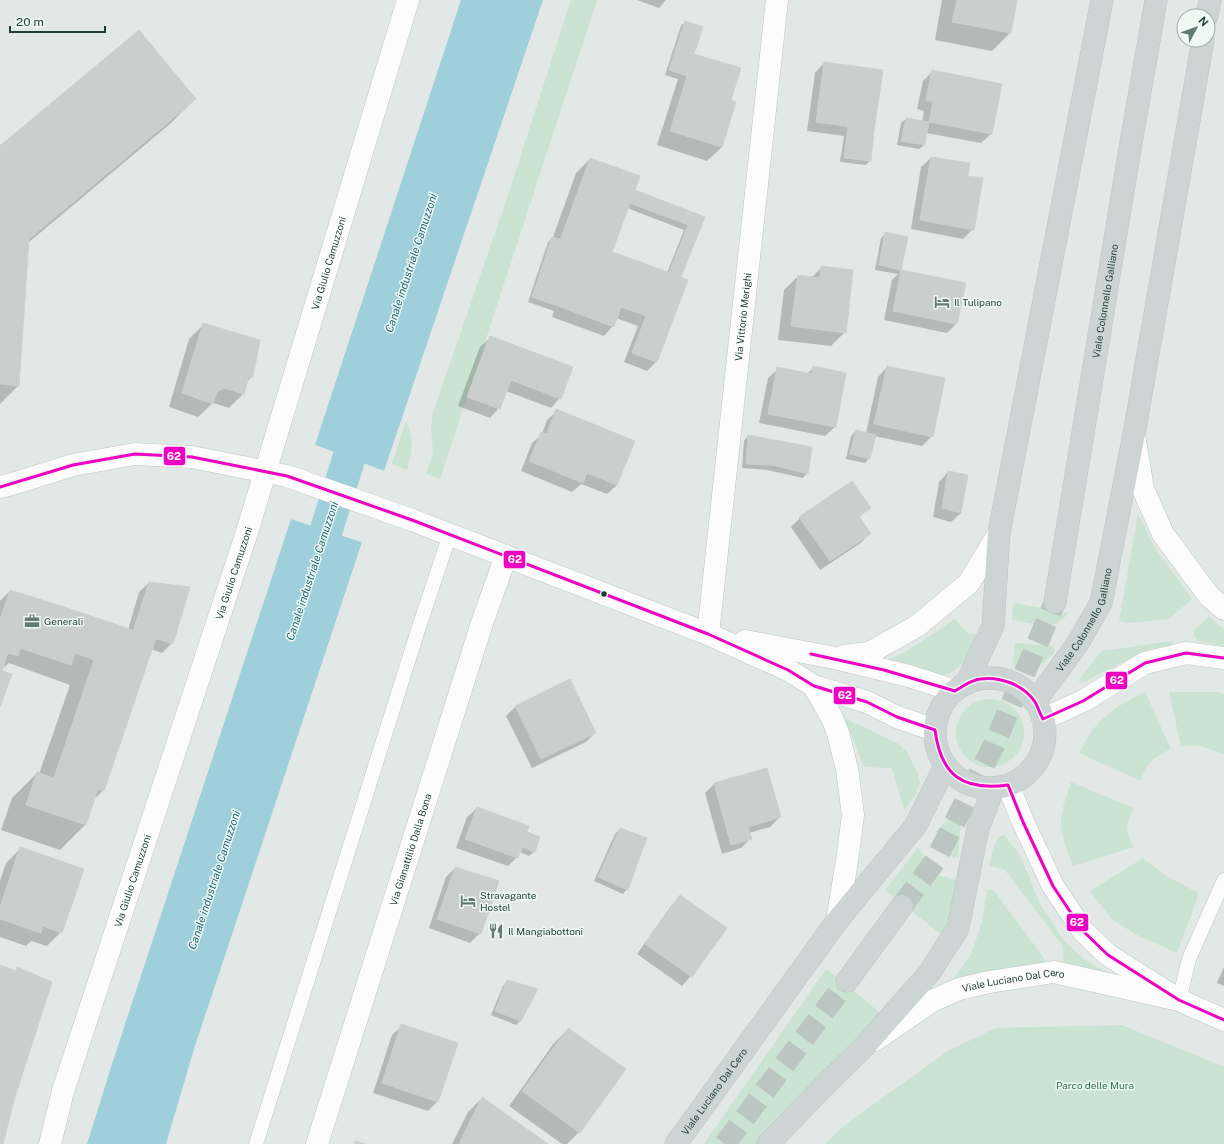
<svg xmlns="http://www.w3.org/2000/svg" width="1224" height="1144" font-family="'Public Sans',sans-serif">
  <rect width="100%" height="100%" fill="#e2e8e5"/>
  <path fill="#cae3d2" d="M571,0H597L440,479L426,474L433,453L431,427L433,413L509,192Z
    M406,421C414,442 413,448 407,470L392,464Z
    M1138,514L1155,548L1192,599L1169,619L1129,623L1119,621Z
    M1013,603L1070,613L1057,623L1049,627L1012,620Z
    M1209,617L1224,629V646L1198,641L1194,637V630Z
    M955,619L967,632L977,635C969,654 965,666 945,676L882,663C908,652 931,635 955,619Z
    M1172,641L1173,644L1123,662L1084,682H1079V679L1102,651Z
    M1015,643L1052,646L1055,649V652L1034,673L1013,665Z
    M1145,692L1171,749C1154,757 1146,762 1141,781L1079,753C1083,746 1087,738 1092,731C1105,713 1124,702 1145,692Z
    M1169,692H1217L1224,694V754L1200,746H1181Z
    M956 733a34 34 0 1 1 68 0a34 34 0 1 1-68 0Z
    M844,718L899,744L907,752L917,771L920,783L916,794L904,810L892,768L864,767L850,731L843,721Z
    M1071,782L1134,808C1125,823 1125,832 1134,847L1073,866C1068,853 1062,839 1061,826C1060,811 1067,796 1071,782Z
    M954,815L961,818L958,857L954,859L936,832L951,816Z
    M1004,835L1016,850L1021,857L1040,904L1064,941L1086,961L1124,981L1064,967L1063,946L1004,869L989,866L993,849L998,837Z
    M918,848L938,875L956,880L948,923L942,935L885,890Z
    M1143,858C1160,873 1178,883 1199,893L1177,953L1135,934L1112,919L1090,891Z
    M990,889L994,891L1044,958L1045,968L944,990L971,955L982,922L987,891Z
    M826,969L883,1015L834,1061L757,1144H704Z
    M1122,1025L1224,1067V1144H825L846,1124L948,1051L996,1028Z"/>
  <path fill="#9fcfda" d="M461,0H543L384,471L315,445Z
    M291,519L362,542L194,1049L166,1144H87L112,1064Z"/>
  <path fill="#e2e8e5" d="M315,445L384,471V473L314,447Z
    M291,517L363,540L362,542L291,519Z"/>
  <path fill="#0003" fill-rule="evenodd" d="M637,0H666L659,8Z
    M942,0H1016L1010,33L992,51L935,40Z
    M685,22L693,55L740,69L730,101L722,147L707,161L657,145L678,79L665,75L681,26Z
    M824,63L874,129L870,160L866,165L840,162L844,136L807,131L815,73Z
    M933,71L1001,85L991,134L981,143L926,133L924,145L919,149L897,145L901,123L906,119L922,122L924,111L917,109L923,81Z
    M195,99L170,124L28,243L18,386L0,404V146Z
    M931,158L969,164L967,176L973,229L963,239L911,229L921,167Z
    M590,159L632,194L635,191L703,218L679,278L687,281L656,362L647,371L624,362L638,326L616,318L613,326L604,336L552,317L554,311L528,302L548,242L553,237L576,173ZM627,208L684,230L667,273L611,252Z
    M886,233L907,238L900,271L965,284L956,324L947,333L884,320L892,280L898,274L875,270L881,238Z
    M822,267L845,332L831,346L778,340L784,290L798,276L811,278Z
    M203,325L252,376L247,382L243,394L229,408L213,403L198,417L169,407L189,339Z
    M490,338L560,398L551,408L506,391L499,408L490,418L458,406L480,347Z
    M814,367L835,427L825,436L759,423L768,378L778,369L807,374Z
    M887,367L932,436L922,446L874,436L869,458L865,463L846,459L851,436L856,431L866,433L878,377Z
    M557,411L617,485L607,494L581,484L572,492L521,471L532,443L542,434L547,420Z
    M748,436L807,473L803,478L767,470L742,468L744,441Z
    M948,472L961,513L951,522L933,517L939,482Z
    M869,508L859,517L870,533L861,543L820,570L791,527L800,518Z
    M149,583L172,643L162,653L151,649L103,790L94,800L85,825L60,850L1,830L12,798L37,773L39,774L70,685L9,663L2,669L0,704V601L10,591L128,630L139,592Z
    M516,706L595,733L586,742L532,768L506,716Z
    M714,784L780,817L770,827L749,833L750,839L741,848L722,854L705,793Z
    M477,808L524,836L527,833L534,852L529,856L519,852L517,857L508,866L456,848L467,817ZM524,837H526L521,852H519Z
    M620,829L627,889L623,894L594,881L615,834Z
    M20,849L61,932L47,946L31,941L26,946L0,937V881L6,863Z
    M455,868L480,933L470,943L429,928L446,877Z
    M680,896L691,976L682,986L637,954L671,906Z
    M1224,967V986L1217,983Z
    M507,981L520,1021L516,1025L491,1015L503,986Z
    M402,1026L437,1102L428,1111L373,1093L392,1035Z
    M568,1029L624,1069L579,1132L567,1144H562L509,1106L554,1043Z
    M482,1098L546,1144H452L468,1112Z"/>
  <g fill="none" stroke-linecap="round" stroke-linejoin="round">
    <path stroke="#9fcfda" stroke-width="33" d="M312,575L363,414"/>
  </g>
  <path fill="#c9cfcd" stroke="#cbd1ce" d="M957,0H1017L1011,33L952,22Z
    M685,21L703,27L694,54L676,48Z
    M139,30L196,99L29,239L19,386L0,384V145H1Z
    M676,48L694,54L687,76L669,70Z
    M694,54L741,68L731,100L736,102L722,147L670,131Z
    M824,62L883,70L874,130L816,122Z
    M932,70L1002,84L992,134L929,122L933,102L926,100Z
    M906,118L929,122L925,145L901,141Z
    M848,126L874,130L871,161L844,158Z
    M931,157L970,163L968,176L983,178L974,230L920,220Z
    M590,158L640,176L612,252L638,261L627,291L552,263Z
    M635,190L705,217L681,277L669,273L688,225L630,203Z
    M885,232L908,237L901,270L879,265Z
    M552,237L560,239L552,263L574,272L561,307L532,297Z
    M638,261L688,280L657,362L632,353L646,316L621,307L614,327L561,307L574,272L627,291Z
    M821,266L853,270L846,333L791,326L798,275L820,278Z
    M901,270L966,283L957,324L893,311Z
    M203,323L260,340L253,377L249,376L244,394L224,388L217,392L213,404L182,393Z
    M490,336L573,367L561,399L511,380L500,409L467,397Z
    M813,366L846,373L836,427L768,414L777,367L812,374Z
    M887,366L945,378L933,437L874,424Z
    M556,409L635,441L617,485L587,473L583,483L529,461L541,432L547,434Z
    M856,430L876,435L870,459L850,454Z
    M748,435L812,447L808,474L772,465L746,464Z
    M948,471L968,475L961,513L942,508Z
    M852,481L871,508L859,516L871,534L830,561L799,517Z
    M149,582L190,587L173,644L133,631Z
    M10,590L61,606L53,630L80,639L71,665L20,648L18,656L8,653L2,671L12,674L0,707V617H1Z
    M61,606L88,615L80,639L53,630Z
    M88,615L156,638L104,791L98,789L86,825L26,805L37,772L54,778L94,660L75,653Z
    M570,679L596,733L541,759L515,706Z
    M767,768L781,817L748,827L752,839L731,845L714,783Z
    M477,807L529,826L518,858L465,839Z
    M620,828L647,838L640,856L612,846Z
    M527,832L540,837L535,852L522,847Z
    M612,846L640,856L628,890L598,877Z
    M20,847L84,869L62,933L43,926L41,933L0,919V907Z
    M455,867L499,881L481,934L437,919Z
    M680,895L727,928L692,977L645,944Z
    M0,965L16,971L17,967L52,982L26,1063L0,1055Z
    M507,980L538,989L521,1021L495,1011Z
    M401,1024L458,1043L438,1102L382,1083Z
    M568,1028L626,1069L580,1133L522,1091Z
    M0,1055L26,1063L14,1100L0,1094Z
    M0,1094L14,1100L3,1144H0Z
    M482,1097L548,1144H459Z
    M355,1141L366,1144H354Z"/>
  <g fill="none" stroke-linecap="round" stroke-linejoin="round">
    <path stroke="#bbc6c2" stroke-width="22" stroke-dasharray="22 11" stroke-linecap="butt" d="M902,906L935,861L994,745L1055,602
      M725,1144L847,981"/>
    <g stroke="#bfc5c3" stroke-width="15">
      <path id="lane" d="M1179,1000L1189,959L1224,880
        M256,1144L418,630L450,534"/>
    </g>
    <g stroke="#bfc5c3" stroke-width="23">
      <g id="street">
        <path id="s1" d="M708,634L777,0"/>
        <path id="s2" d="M50,1144L63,1091L247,532L408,0"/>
        <path id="s3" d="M317,1144L482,623L506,556"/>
      </g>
    </g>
    <g stroke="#bec6c3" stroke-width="23">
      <g id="secondary">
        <path d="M1134,435L1143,489L1163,534L1209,596L1224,609"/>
        <path d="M0,487L12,484L73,465L135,454L192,457L287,476L412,520L708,634L788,670L814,686L867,702L897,717L935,730"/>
        <path d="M745,641L835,658L909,676L955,691"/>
        <path d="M844,656L869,653L917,626L969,583L999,533"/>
        <path d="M814,686L832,718L838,733L847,769L853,815L847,861L837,921"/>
        <path d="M1043,719L1083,701L1145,663L1186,653L1224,658"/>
        <path d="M1008,785L1023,822L1053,886L1083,931L1108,955L1179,1000L1224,1020"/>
        <path id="s4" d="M875,1040L932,1001L959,989L989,982L1054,972L1179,1000"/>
      </g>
    </g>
    <g stroke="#bbc5c2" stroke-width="23">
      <g id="primary">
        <path d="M1207,16L1210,0"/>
        <path id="s5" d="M1055,602L1131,143L1156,0"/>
        <circle cx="990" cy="733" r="55"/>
        <path d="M966,684L993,626L999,533L1102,0"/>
        <path id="s6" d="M1035,702L1078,643L1101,603L1134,434L1203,40"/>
        <path d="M847,981L902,906"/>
        <path id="s7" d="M676,1144L837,921L916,825L945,766"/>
        <path d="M768,1144L830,1080L863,1048L930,972L958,928L978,828L994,788"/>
      </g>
    </g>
    <use href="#lane" stroke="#fbfcfb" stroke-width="14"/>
    <use href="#street" stroke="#fbfcfb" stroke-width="22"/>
    <use href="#secondary" stroke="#fbfcfb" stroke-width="22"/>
    <use href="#primary" stroke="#ccd5d3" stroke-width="22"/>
    <g stroke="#f0f8f4" stroke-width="6">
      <path id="bus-1" d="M0,487L73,465L135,454L192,457L287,476L412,520L708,634L788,670L814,686L867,702L897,717L935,730C941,776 963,791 1008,785L1023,822L1053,886L1083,931L1108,955L1179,1000L1224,1020
        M811,654L884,670L955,691C963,686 971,680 980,679C1000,676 1024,685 1035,702C1038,707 1040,714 1043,719L1083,701L1145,663L1186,653L1224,658"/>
    </g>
    <use href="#bus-1" stroke="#f000c2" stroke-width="3"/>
  </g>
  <defs>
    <g id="hotel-bare" transform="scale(1.2)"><path d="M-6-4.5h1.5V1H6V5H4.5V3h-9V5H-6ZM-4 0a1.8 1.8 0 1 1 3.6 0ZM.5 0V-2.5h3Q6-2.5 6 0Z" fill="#637973" stroke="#f0f8f4" stroke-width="2.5" paint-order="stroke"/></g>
    <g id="office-bare" transform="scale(1.2)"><path d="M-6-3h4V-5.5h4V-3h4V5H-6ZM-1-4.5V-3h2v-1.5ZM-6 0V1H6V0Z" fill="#637973" stroke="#f0f8f4" stroke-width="2.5" paint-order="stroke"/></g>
    <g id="restaurant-bare" transform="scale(1.2)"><path d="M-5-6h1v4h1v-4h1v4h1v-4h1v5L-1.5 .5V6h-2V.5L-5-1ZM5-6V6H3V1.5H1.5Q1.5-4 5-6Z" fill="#637973" stroke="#f0f8f4" stroke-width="2.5" paint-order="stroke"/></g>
  </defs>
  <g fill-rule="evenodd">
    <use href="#hotel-bare" x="942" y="302"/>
    <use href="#office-bare" x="32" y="621"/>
    <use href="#hotel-bare" x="468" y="901"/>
    <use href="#restaurant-bare" x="496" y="931"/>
  </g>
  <circle fill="#1f3d36" stroke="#f0f8f4" stroke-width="1.5" cx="604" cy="594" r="3.5"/>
  <g text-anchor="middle" stroke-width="3" stroke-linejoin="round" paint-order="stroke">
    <g font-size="10" fill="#1f3d36" stroke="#f0f8f4">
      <text dy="4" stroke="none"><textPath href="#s2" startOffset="924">Via Giulio Camuzzoni</textPath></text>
      <text dy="4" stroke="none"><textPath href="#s5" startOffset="305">Viale Colonnello Galliano</textPath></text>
      <text dy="4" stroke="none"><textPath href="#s1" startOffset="319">Via Vittorio Merighi</textPath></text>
      <text dy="4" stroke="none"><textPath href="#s2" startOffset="600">Via Giulio Camuzzoni</textPath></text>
      <text dy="4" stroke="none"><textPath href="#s6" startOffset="97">Viale Colonnello Galliano</textPath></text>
      <text dy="4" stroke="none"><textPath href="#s3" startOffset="309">Via Gianattilio Dalla Bona</textPath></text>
      <text dy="4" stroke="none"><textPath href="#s2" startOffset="276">Via Giulio Camuzzoni</textPath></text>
      <text dy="4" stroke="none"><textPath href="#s4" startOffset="154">Viale Luciano Dal Cero</textPath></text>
      <text dy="4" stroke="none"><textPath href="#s7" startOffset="65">Viale Luciano Dal Cero</textPath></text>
    </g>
    <g font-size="10" fill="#1f3d36" stroke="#f0f8f4" text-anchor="start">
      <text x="954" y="306">Il Tulipano</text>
      <text x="44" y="625">Generali</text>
      <text x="480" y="899">Stravagante<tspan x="480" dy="12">Hostel</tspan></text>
      <text x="508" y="935">Il Mangiabottoni</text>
    </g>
    <g font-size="10" fill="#267649" stroke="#f0f8f4">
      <text x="1095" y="1089">Parco delle Mura</text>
    </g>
    <g font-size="11" font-style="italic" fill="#15667c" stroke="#f0f8f4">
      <text transform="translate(411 263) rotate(-72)" y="4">Canale industriale Camuzzoni</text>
      <text transform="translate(312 571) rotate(-72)" y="4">Canale industriale Camuzzoni</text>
      <text transform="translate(214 880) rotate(-72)" y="4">Canale industriale Camuzzoni</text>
    </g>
  </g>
  <g stroke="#f0f8f4" stroke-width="1.5">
    <rect x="163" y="446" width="23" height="20" rx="4" fill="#f000c2"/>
    <rect x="503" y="550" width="23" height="19" rx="4" fill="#f000c2"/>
    <rect x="1105" y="671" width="23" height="19" rx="4" fill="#f000c2"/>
    <rect x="833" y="686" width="23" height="19" rx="4" fill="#f000c2"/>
    <rect x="1066" y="913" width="23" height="19" rx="4" fill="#f000c2"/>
  </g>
  <g font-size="11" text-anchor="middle" font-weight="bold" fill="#fff">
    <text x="174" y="460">62</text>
    <text x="515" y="563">62</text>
    <text x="1117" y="684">62</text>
    <text x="845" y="699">62</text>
    <text x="1077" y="926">62</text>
  </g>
  <g transform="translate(1196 28) rotate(49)"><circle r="19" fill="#f0f8f4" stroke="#9cada8"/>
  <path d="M0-3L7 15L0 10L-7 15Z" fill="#637973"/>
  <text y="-6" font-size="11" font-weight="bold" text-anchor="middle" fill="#1f3d36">N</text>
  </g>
  <path d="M10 26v6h95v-6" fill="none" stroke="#1f3d36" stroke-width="2"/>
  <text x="16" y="26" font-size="12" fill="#1f3d36" stroke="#f0f8f4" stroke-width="3" paint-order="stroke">20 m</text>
</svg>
